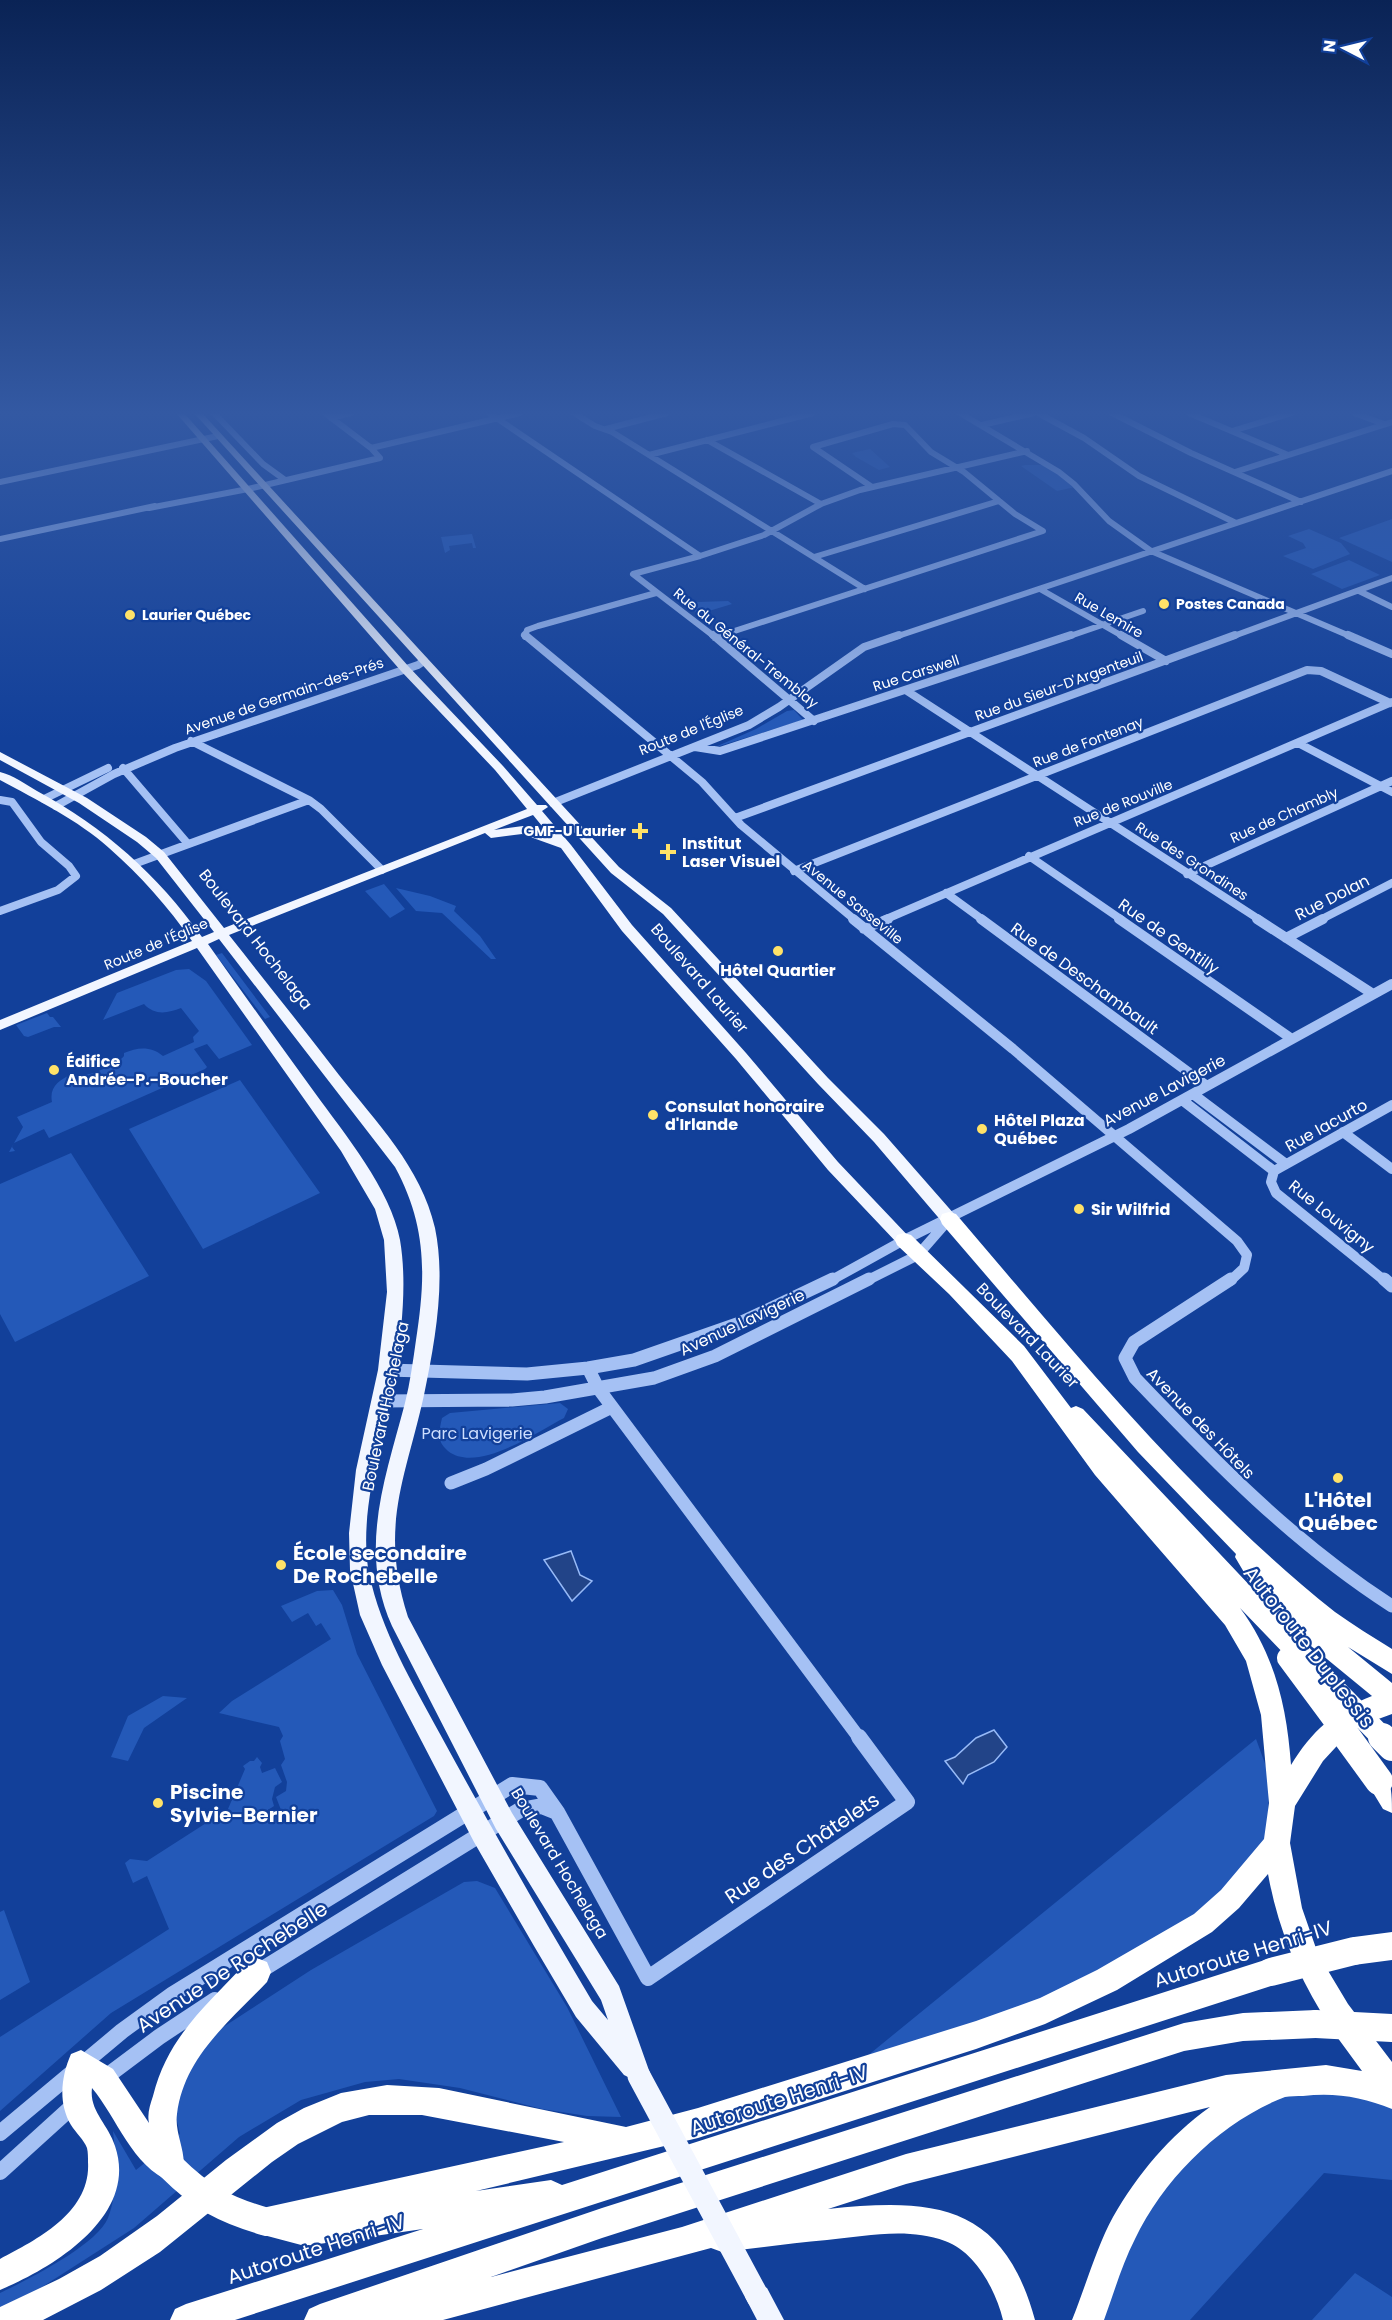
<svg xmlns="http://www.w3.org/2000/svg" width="1392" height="2320" font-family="Poppins,sans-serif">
  <rect width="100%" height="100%" fill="#12409a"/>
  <path fill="#2459b8" d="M870,449L890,467L879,470L856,457L852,453Z
    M1025,465H1046L1075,487L1057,491L1021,466Z
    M1392,519V562L1339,538Z
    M1309,529L1341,543L1350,554L1313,569L1283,556L1306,548L1303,543L1288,536Z
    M472,534L476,548H473L472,543L449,546L450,550L445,553L441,537Z
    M1349,560L1380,575L1342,589L1311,574Z
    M673,597L687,598L698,602L728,601L732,604L699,614Z
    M794,710L803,720L713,748L756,729L787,711Z
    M384,884L405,909L390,918L365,891Z
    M396,888L430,896L456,906L454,911L480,936L496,959H491L442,913L416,911Z
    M222,953L270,1017L265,1019L216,955Z
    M189,969L206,981L252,1045L219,1059L207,1044L194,1049L207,1067L205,1069L49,1138L44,1129L14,1143L12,1147L15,1151L9,1152L23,1127L17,1117L52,1102C49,1087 59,1080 72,1074C81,1081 117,1065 124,1056V1053C138,1047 151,1046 163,1056L194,1042L193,1037L199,1031L181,1008C168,1013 155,1016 144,1004L103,1020L117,993L176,970Z
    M47,1013L50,1017H53L61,1027H54L28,1037L24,1036L16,1025Z
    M240,1080L320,1193L203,1249L129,1129Z
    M71,1153L149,1276L15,1342L0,1314V1184Z
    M560,1403L568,1409L564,1418C537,1432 477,1474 448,1451C436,1441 439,1432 442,1418L450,1413Z
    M333,1590L342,1605L357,1654L437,1811L434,1816L111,2013L0,2111V2037L169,1929L147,1876L133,1883L125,1863L130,1859L147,1861L228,1809L245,1769L243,1766L250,1761H254L257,1757L262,1763L260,1767L262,1773L275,1768L282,1782L275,1787L272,1799L274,1806L259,1816L264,1823L278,1815L281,1810L276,1797L286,1791L287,1782L281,1765L285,1759L280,1741L283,1736L279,1727L219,1713L232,1701L331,1639L321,1623L316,1626L308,1613L292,1622L281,1606L317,1591Z
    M163,1696L187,1698L144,1728L128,1761L111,1757L128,1716Z
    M1256,1739L1267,1769L1269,1786L1267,1837L1249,1879L1107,1980L839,2079Z
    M477,1881L495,1888L567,2007L621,2117L587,2116L542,2109L460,2088L399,2079L365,2082L301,2100L239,2137L134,2228L42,2287L0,2308V2293C27,2280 97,2245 108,2218C118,2193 116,2157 113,2131L136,2170L180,2134L176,2117L179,2091L211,2035L311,1970L464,1882Z
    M4,1910L30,1982L0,2000V1912Z
    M1285,2083L1392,2095V2180L1324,2173L1190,2320H1088L1143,2195Z
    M1355,2273L1392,2297V2320H1312Z"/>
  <path fill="#248" stroke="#97baf7" stroke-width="1.5" d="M571,1551L580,1575L592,1581L572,1601L544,1560Z
    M994,1730L1007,1747L994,1762L968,1775L963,1784L945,1761L955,1757L976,1738Z"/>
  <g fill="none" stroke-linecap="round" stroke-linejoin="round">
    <path stroke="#a5c1f4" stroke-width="6" d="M214,413L263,464L285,480
      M489,413L700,556
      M574,413L595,426L612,432L865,589
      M960,413L1059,472L1074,484L1109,521L1151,551L1352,637
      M1038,413L1084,438L1139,476L1236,523
      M1112,413L1191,453L1301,502
      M1189,413L1288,455
      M1354,413L1384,424
      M331,418L351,413
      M982,425L1034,413
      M606,429L667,413
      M1232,431L1292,413
      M707,440L821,504
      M371,448L520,413
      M649,455L813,413
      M1235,472L1392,422
      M0,482L218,436
      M149,508L248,489L380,458L371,448L325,413
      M0,539L155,506
      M814,557L999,501
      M1040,589L1124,637
      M1359,591L1392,607
      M525,637L527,630L538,626L656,593
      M715,637L633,574L700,556L764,535L821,504L860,490L1027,451
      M716,637L1043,531L1015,514L964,472L931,452L905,425L893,424L813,447L872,487
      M895,637L1392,471
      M1067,637L1143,611
      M1231,637L1392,578"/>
    <path stroke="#a5c1f4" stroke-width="8" d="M525,635L702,782L741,825L855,920
      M713,635L814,721
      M1121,635L1166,661
      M1348,635L1392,654
      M715,637L720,635
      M907,691L1260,920
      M191,741L309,800L321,809L382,870
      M1298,743L1392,792
      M695,747L720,751L1071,635
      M123,768L188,844
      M44,799L108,768
      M0,800L12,802L41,842L69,866L76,876L58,890L0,911
      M553,803L749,725L779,707L864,647L899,635
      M56,806L114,774L175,748L418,665L424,661
      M735,818L1235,635
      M1029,856L1122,920
      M134,864L309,800
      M794,871L1307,670L1321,671L1390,703
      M1187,874L1392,781
      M946,893L983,920
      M884,920L1392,702
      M1320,920L1392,883"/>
    <path stroke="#a5c1f4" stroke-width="10" d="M853,919L1013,1049L1237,1241L1247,1255L1244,1268L1230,1281
      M981,919L1207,1086
      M1119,919L1292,1039
      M1257,919L1373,994
      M864,929L888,919
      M1286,938L1323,919
      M1193,1094L1286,1164
      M1182,1100L1274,1171
      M1343,1132L1392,1169
      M1274,1171L1271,1182L1276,1193L1385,1281
      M1274,1171L1392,1105
      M830,1281L904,1240L1129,1129L1392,984
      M866,1281L918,1255L945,1224"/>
    <path stroke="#a5c1f4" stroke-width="13" d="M1231,1279L1134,1342L1125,1358L1135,1378C1215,1462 1294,1543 1392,1606
      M1384,1279L1392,1286
      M588,1368L598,1388L860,1739
      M387,1370L527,1374L588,1368L634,1360L740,1323L833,1279
      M381,1401L512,1400L545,1397L654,1378L715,1356L869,1279
      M451,1483L486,1469L612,1407"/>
    <path stroke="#a5c1f4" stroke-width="16" d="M258,1972L520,1810L542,1806L557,1812
      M103,2079L159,2037L215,2000
      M0,2133L122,2031L173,1994L512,1785L540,1788L557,1812L648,1978L907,1802L859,1737
      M0,2172L75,2104"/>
    <path fill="#f2f6ff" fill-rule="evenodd" d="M176,413H184L409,667L503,766L537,805H546L548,807L542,811L571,845L632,925L746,1053L838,1162L912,1240L910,1244H898L828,1170L736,1059L622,931L561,848L522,834L491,838L485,833L229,935C266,982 303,1028 339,1075C376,1122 421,1167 435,1228C446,1281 435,1342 424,1395C405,1481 379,1526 408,1617L512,1813L619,1986L651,2076L647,2084L639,2088L631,2084L628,2077L624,2075L576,2017L534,1946L474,1842L382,1665L360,1615L350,1570L349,1533L356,1470L378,1370L387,1292L384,1240L375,1209L341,1151L197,948L0,1030V1020L192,941C169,908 140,875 109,848C78,820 37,800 0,780V772C13,775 25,784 37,791C105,828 157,874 202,937L214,932L156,858L137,842L79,803L0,760V752L87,798L146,837L164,852L224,928L527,809L495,770L401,671ZM533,815L551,837L523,826L494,830ZM219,939L395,1167C427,1226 426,1276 416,1340C413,1361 410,1383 405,1403C385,1479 358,1550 392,1626L496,1829L601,2000L608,2020L592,2001C540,1913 489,1824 440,1734C412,1682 381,1631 369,1573C357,1510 386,1432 396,1369C402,1328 407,1281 400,1240C391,1190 344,1133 315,1093C279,1043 243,994 208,944Z
      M194,413H202L619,867L671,908L828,1078L884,1134L955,1215L957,1219L955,1223H943L874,1142L818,1084L663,914L611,873Z
      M758,2284L767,2288L784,2320H757L745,2297L749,2288Z"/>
    <path fill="#fff" fill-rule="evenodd" d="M949,1212L956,1214C1074,1352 1192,1498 1335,1612C1353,1625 1373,1637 1392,1649V1674L1348,1647L1392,1683V1714L1362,1725L1347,1735L1323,1761L1295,1806L1290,1843L1302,1908L1318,1954L1348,2004L1392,2062V2109C1363,2097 1334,2092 1303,2096C1297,2096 1290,2096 1285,2097C1222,2121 1164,2178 1135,2239C1122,2264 1114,2293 1104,2320H1072C1085,2288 1097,2246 1113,2217C1138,2174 1169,2136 1210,2107L906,2184L828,2209C934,2198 1003,2203 1035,2320H1003C996,2291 976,2252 945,2241C908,2227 865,2236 827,2240C792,2243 757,2248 722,2252L711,2248L443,2320H304L309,2309L320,2304L602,2208L1184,2023L1243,2013L1316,2010L1321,2012C1295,1969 1277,1924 1268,1874L1239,1908L1212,1932L1117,1990L1045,2024L976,2049L698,2138L476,2191L551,2180L562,2185L1271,1958L1281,1962L1285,1972L1281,1982L1271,1986L235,2320H170L175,2309L186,2304L423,2229L305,2246L256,2233L252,2222L256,2211L267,2207L564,2142L422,2115H369L342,2122L298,2144L272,2162L160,2252L101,2290L43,2320H0V2307L59,2279L100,2256L157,2216L226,2160L277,2123L304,2108L341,2093L387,2085L439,2088L626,2127L698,2108L976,2021L1040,1998L1097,1970L1194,1914L1221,1890L1264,1839L1269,1803L1261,1715L1246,1661L1225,1625L1095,1475L1012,1361L949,1294L897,1245L895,1240L897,1235L904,1233L911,1235L1024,1346L1071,1408L1076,1406L1083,1409L1255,1591L1235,1557L1236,1554L1138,1452L942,1224L940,1219L942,1214ZM1240,1608L1292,1662L1300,1665L1308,1662L1312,1654L1308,1646L1294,1632L1372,1696C1335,1710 1311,1732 1291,1765C1287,1708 1275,1655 1240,1608ZM1329,2026L1362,2071L1326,2065L1226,2075L906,2154L682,2227L491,2277L602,2238L1184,2051L1243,2041L1316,2038L1326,2034Z
      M1379,1768C1392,1776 1392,1795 1392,1813L1383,1809L1366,1781L1370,1772Z
      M1392,1932V1960L1354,1965L1344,1961L1340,1951L1344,1941L1354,1937Z
      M257,1958L267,1962L271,1972L267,1982C230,2021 184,2057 177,2114C174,2136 190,2156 181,2177L171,2182C132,2166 117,2118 92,2088C89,2111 108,2124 115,2146C139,2216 53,2268 0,2290V2259C38,2239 91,2212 88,2162C88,2158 88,2152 87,2148C84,2140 76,2133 71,2125C58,2103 61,2077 71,2054L81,2050L113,2069L149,2123C147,2114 150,2105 153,2096C168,2036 207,2005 247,1962Z"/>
    <path stroke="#f2f6ff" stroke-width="23" d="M639,2076L758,2297"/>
    <path stroke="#fff" stroke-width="22" d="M1300,1654L1384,1739
      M1288,1658L1348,1739"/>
    <path stroke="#fff" stroke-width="28" d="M1347,1737L1379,1781
      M1382,1737L1392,1747
      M1271,1972L1354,1951
      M1316,2024L1392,2028
      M171,2167C202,2198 225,2210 267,2222"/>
  </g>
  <linearGradient id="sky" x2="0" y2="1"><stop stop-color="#0a2355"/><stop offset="0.56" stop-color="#3359a3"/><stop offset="1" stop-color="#3359a3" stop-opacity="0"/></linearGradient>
  <rect width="1392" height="738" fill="url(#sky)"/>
  <g fill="#ffe268" stroke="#12409a" stroke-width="2">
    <circle cx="1164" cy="604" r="6"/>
    <circle cx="130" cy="615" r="6"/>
    <path d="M637 822h6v6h6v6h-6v6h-6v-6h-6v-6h6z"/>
    <path d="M665 843h6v6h6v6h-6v6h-6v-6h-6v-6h6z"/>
    <circle cx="778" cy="951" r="6"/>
    <circle cx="54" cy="1070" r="6"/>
    <circle cx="653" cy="1115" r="6"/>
    <circle cx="982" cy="1129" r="6"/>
    <circle cx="1079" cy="1209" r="6"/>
    <circle cx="1338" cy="1478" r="6"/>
    <circle cx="281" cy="1565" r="6"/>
    <circle cx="158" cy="1803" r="6"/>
  </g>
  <g text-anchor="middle" stroke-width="4.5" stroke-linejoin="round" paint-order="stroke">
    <g font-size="14" font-weight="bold" fill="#fff" stroke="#12409a" text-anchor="start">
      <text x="1176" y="609">Postes Canada</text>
      <text x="142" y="620">Laurier Québec</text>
      <text x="626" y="836" text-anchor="end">GMF-U Laurier</text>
    </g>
    <g font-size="14" fill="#fff" stroke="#12409a">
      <text transform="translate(1109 615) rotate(30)" y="5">Rue Lemire</text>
      <text transform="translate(746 648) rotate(39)" y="5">Rue du Général-Tremblay</text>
      <text transform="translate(916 673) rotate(-18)" y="5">Rue Carswell</text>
      <text transform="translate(1059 686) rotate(-20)" y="5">Rue du Sieur-D'Argenteuil</text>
      <text transform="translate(284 696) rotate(-19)" y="5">Avenue de Germain-des-Prés</text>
      <text transform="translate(691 730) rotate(-22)" y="5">Route de l'Église</text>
      <text transform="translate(1088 742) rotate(-21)" y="5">Rue de Fontenay</text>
      <text transform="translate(1123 803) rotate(-22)" y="5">Rue de Rouville</text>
      <text transform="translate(1284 815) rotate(-24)" y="5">Rue de Chambly</text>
      <text transform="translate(1192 861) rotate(33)" y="5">Rue des Grondines</text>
      <text transform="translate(853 902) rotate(39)" y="5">Avenue Sasseville</text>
      <text transform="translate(156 944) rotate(-23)" y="5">Route de l'Église</text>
    </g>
    <g font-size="16" font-weight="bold" fill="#fff" stroke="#12409a" text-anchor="start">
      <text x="682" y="849">Institut<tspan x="682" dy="18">Laser Visuel</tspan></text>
      <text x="778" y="976" text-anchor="middle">Hôtel Quartier</text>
      <text x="66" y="1067">Édifice<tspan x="66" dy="18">Andrée-P.-Boucher</tspan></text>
      <text x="665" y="1112">Consulat honoraire<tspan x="665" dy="18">d'Irlande</tspan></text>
      <text x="994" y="1126">Hôtel Plaza<tspan x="994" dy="18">Québec</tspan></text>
      <text x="1091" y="1215">Sir Wilfrid</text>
    </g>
    <g font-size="16" fill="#fff" stroke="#12409a">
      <text transform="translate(1332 897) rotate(-27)" y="6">Rue Dolan</text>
      <text transform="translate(1169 936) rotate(35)" y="6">Rue de Gentilly</text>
      <text transform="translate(256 939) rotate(52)" y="6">Boulevard Hochelaga</text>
      <text transform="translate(700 978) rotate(49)" y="6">Boulevard Laurier</text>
      <text transform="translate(1085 978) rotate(36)" y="6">Rue de Deschambault</text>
      <text transform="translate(1164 1090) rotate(-28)" y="6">Avenue Lavigerie</text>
      <text transform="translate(1326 1125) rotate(-29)" y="6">Rue Iacurto</text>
      <text transform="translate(1332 1216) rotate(39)" y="6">Rue Louvigny</text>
      <text transform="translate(742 1322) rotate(-25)" y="6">Avenue Lavigerie</text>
      <text transform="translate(1028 1335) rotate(46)" y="6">Boulevard Laurier</text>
      <text transform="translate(385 1406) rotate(-78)" y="6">Boulevard Hochelaga</text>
      <text transform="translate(1201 1423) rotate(46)" y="6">Avenue des Hôtels</text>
      <text transform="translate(560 1863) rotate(59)" y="6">Boulevard Hochelaga</text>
    </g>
    <g font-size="16" fill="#cddefe" stroke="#12409a">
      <text x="477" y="1439">Parc Lavigerie</text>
    </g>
    <g font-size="20" font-weight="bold" fill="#fff" stroke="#12409a" text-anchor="start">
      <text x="1338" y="1507" text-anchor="middle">L'Hôtel<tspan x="1338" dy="23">Québec</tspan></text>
      <text x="293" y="1560">École secondaire<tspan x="293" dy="23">De Rochebelle</tspan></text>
      <text x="170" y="1799">Piscine<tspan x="170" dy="23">Sylvie-Bernier</tspan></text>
    </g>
    <g font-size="20" fill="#fff" stroke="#12409a">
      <text transform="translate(1309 1647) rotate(52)" y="7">Autoroute Duplessis</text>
      <text transform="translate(802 1848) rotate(-34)" y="7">Rue des Châtelets</text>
      <text transform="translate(1243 1954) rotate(-17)" y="7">Autoroute Henri-IV</text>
      <text transform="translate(232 1967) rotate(-33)" y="7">Avenue De Rochebelle</text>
      <text transform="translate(779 2100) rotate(-18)" y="7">Autoroute Henri-IV</text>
      <text transform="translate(316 2249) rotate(-18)" y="7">Autoroute Henri-IV</text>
    </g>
  </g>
  <g transform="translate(1344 48) rotate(277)" stroke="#12409a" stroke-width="4.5" paint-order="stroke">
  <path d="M0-4.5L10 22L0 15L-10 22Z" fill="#ffffff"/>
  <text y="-9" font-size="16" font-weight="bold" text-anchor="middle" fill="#ffffff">N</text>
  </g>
</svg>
